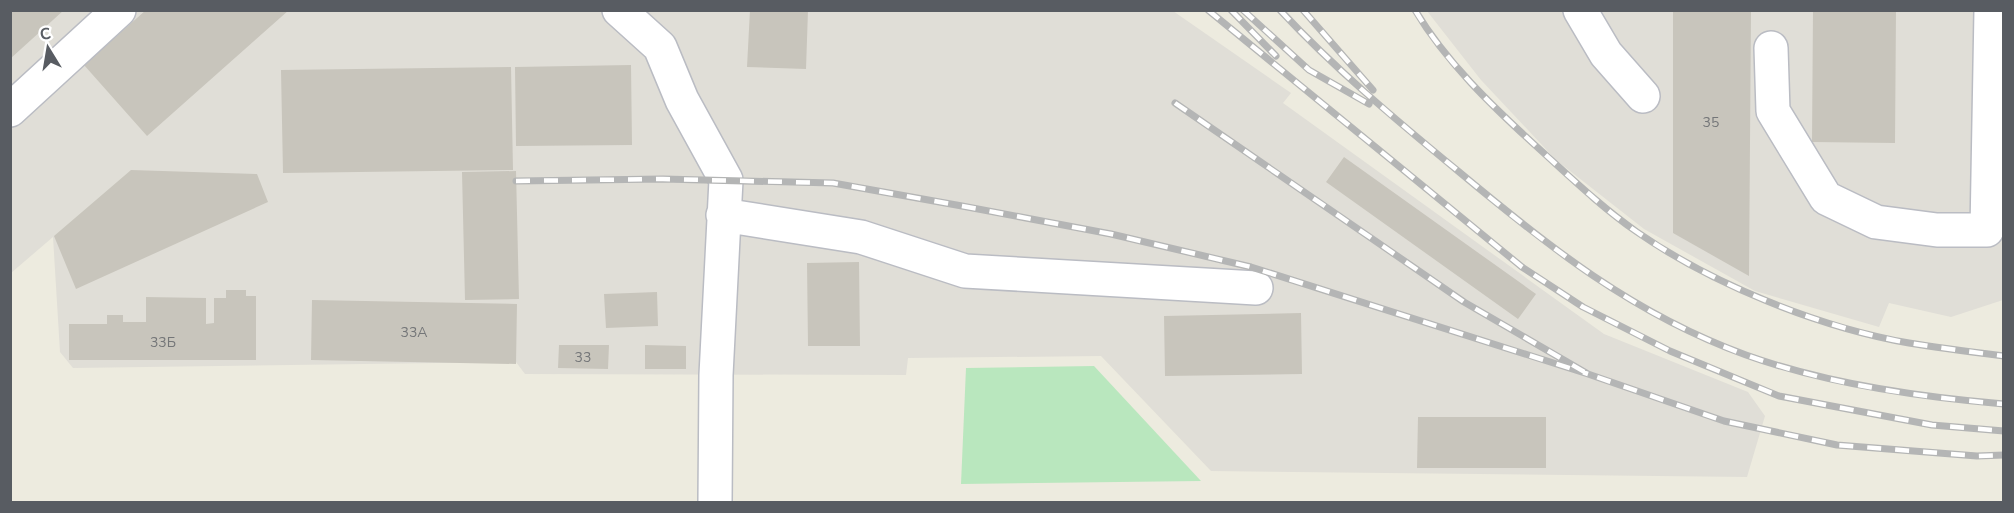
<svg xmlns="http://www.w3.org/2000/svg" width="2014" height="513" font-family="'Nunito Sans',sans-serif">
  <rect width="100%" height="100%" fill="#edebdf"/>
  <path fill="#e0ded7" d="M11,11H1173L1291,93L1283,103L1604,334L1748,392L1765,416L1747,477L1211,471L1101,356L908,358L906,375L525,374L516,362L73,368L60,352L53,237L11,273Z
    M1427,11H2003V300L1951,317L1889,303L1879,327L1755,291L1644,229L1556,160L1481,80Z"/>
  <path fill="#b9e7be" d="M1094,366L1201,481L961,484L966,368Z"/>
  <path fill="#c8c5bc" d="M10,10H64L10,59Z
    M146,10H289L147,136L84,65Z
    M750,10H808L806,69L747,67Z
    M1673,10H1751L1749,276L1673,233Z
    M1813,10H1896L1895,143L1812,142Z
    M631,65L632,145L516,146L515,67Z
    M511,67L513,170L283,173L281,70Z
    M1344,157L1536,294L1518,319L1326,182Z
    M131,170L257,174L268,202L76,289L54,236Z
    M516,171L519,299L465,300L462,172Z
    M859,262L860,346H808L807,263Z
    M226,290H246V296H256V360H69V324H107V315H123V322H146V297L206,298V324L214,323V298H226Z
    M657,292L658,326L606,328L604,294Z
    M312,300L517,304L516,364L311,360Z
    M1301,313L1302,374L1165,376L1164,316Z
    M559,345H609L608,369L558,368Z
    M645,345L686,346V369H645Z
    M1418,417H1546V468H1417Z"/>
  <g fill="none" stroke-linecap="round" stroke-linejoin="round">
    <g stroke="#babcc3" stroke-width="36">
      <path id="minor" d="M619,10L660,47L682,100L726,180L716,375L715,502
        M1580,10L1606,54L1643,96
        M1771,48L1773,111L1826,198L1876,222L1937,230H1987L1991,10
        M10,110L119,10
        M723,215L861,237L965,271L1256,288"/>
    </g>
    <use href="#minor" stroke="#fff" stroke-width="33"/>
    <g stroke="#b4b5b5" stroke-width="7">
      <path id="rail" d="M1208,10L1522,267L1583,307L1670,351L1779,396L1932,425L2004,431
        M1231,10L1276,56
        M1243,10L1309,70L1369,104
        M1280,10C1335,69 1396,120 1458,171C1549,247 1633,314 1746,355C1827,384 1918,397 2004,404
        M1303,10L1373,90
        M1415,10C1446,62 1492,106 1536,146C1568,175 1601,207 1637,232C1712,284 1818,327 1909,343C1940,348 1972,352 2004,356
        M1175,103L1464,302L1588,374L1724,421L1837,445L1977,456L2004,455
        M516,181L663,179L833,183L962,206L1111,234L1251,267L1588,374"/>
    </g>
    <use href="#rail" stroke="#fff" stroke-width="4.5" stroke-dasharray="14" stroke-linecap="butt"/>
  </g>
  <g text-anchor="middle" stroke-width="5" stroke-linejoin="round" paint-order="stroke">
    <g font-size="14" fill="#747678">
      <text x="1711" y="127">35</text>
      <text x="414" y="337">33А</text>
      <text x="163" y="347">33Б</text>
      <text x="583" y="362">33</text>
    </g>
  </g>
  <rect width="2014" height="513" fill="none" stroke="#585c62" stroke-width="24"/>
  <g transform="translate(48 48) rotate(349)" stroke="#ffffff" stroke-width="4.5" paint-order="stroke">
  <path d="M0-4.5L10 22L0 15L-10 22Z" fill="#585c62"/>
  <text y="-9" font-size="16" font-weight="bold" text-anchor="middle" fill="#585c62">С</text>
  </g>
</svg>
